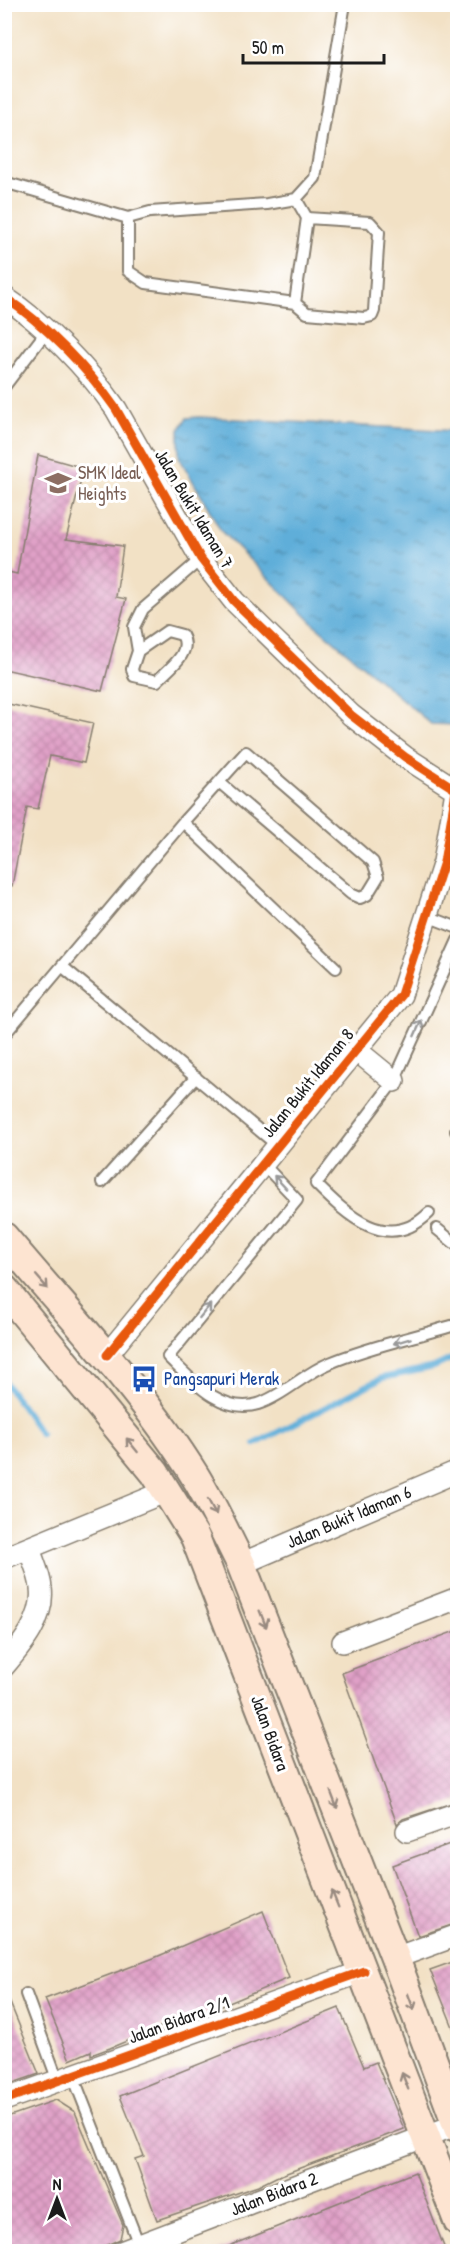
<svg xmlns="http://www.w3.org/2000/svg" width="462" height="2256" font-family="'Patrick Hand',sans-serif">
  <defs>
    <pattern id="water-ripples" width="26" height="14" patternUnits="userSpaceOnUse" patternTransform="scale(1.5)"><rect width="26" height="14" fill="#5eaed9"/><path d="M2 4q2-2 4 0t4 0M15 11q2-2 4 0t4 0" fill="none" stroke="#4d8daf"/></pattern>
    <pattern id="building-cross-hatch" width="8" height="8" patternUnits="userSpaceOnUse" patternTransform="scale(1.5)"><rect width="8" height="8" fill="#e0a0c7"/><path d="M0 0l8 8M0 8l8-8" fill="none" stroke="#c089aa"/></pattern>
  </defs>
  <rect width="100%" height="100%" fill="#fff"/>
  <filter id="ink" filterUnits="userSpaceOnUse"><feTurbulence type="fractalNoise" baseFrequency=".0167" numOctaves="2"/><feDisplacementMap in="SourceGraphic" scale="12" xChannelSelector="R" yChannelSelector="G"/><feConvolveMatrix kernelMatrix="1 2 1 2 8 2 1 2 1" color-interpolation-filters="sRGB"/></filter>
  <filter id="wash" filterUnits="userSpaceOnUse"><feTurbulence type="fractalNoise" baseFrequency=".008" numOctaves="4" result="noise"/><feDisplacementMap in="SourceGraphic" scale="24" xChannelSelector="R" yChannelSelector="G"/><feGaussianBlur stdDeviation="1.35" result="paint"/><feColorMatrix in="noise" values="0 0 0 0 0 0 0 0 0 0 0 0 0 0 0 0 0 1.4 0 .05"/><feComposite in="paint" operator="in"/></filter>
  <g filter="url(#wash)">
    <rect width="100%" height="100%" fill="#f2e1c5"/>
    <path fill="url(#water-ripples)" stroke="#3d657a" stroke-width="1.5" d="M199,417L457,431V725L431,724L314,624L222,532L179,457V430L187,418Z"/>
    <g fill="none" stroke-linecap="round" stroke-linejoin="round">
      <path stroke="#5eaed9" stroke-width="6" d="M4,1381L41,1434
        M255,1444L382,1378L434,1367L458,1356"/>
    </g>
    <g id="blocks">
      <path fill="url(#building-cross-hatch)" d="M38,455L84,468L66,539L123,546L116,597L126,599L102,691L4,669V571L17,574Z
        M4,703L93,723L84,763L50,756L38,809L27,807L12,886L4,885Z
        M458,1630V1801L403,1819L397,1824L342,1673Z
        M458,1841V1923L418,1936L392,1865Z
        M263,1911L289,1978L186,2021L179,2024L177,2020L110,2048L91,2055V2051L70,2060L45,1999L154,1958Z
        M458,1960V2036L457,2037L430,1970Z
        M4,1988L39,2074L4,2086Z
        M339,2008L364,2067L376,2062L404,2129L276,2177L258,2186L157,2220L135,2159L144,2156L120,2096Z
        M56,2100L75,2112L123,2225L120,2239L92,2252H4V2118Z
        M415,2172L446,2252H407L405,2246L384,2252H214Z"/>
    </g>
  </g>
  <g filter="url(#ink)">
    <use href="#blocks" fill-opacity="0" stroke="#877e70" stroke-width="1.5"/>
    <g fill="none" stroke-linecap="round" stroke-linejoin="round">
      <g stroke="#877e70" stroke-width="14">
        <path id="service" d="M4,182L128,218L150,212L267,204L296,199L315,178L345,4
          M128,218V271L146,283L295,303L307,313L364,318L372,316L374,311L379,232L370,222L307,218L296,199
          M295,303L307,218
          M4,387L46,332
          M138,651L167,631L182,635C193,653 169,668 157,681L134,676L132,669L138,651L134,627L143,609L201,559
          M183,822L336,968
          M427,916L458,928
          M63,967L278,1146
          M4,1035L183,822L246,752L373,862L378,877L367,895L360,898L351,894L219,782
          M456,1131L458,1130
          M263,1164L297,1200L168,1357C191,1379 221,1415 258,1404C283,1396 305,1373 330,1363C370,1346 416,1337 458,1324
          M102,1182L196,1077
          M429,1213C387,1254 347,1215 316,1184L394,1081L458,940
          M437,1229L458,1246
          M26,1994L58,2081
          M73,2076L139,2245
          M165,2235L171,2252"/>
      </g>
      <g stroke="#877e70" stroke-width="24">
        <path id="minor" d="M4,297C45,324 88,369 116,409L201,559L234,601L351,715L405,757L458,791
          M356,1050L394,1081
          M107,1355L401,995L444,862L456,791
          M4,1558L167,1491
          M241,1564L458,1471
          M343,1642L458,1598
          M4,1666C22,1645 45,1618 41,1588C40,1575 33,1561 29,1548
          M407,1831L458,1813
          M395,1958L458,1935
          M4,2100L364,1971
          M121,2252L458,2124"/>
      </g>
      <g stroke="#877e70" stroke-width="32">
        <path id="secondary" d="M4,1237C69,1315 141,1389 195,1476C212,1504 226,1534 241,1564L395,1958L458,2128
          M4,1289L155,1473L195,1537L458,2221"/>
      </g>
      <use href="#service" stroke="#fff" stroke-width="10"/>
      <use href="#minor" stroke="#fff" stroke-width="21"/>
      <use href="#secondary" stroke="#fde4d1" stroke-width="28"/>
      <g stroke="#fff" stroke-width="13">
        <path id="cycleway" d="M4,297C45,324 88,369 116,409L201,559L234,601L351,715L405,757L458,791
          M107,1355L401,995L444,862L456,791
          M4,2100L364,1971"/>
      </g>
      <use href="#cycleway" stroke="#e8590c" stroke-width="9"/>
    </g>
    <defs><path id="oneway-shaft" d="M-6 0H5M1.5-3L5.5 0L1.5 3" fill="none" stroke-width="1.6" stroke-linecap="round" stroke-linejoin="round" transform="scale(1.5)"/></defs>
    <g stroke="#999">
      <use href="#oneway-shaft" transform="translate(418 1028) rotate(-66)"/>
      <use href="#oneway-shaft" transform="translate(280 1182) rotate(-133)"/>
      <use href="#oneway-shaft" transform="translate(205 1311) rotate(-51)"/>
      <use href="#oneway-shaft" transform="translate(402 1341) rotate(163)"/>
    </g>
    <g stroke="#988a80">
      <use href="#oneway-shaft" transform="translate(42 1282) rotate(49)"/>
      <use href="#oneway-shaft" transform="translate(132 1445) rotate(-129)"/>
      <use href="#oneway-shaft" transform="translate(212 1507) rotate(62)"/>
      <use href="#oneway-shaft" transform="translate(263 1619) rotate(68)"/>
      <use href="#oneway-shaft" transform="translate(334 1800) rotate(69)"/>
      <use href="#oneway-shaft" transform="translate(335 1899) rotate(-112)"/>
      <use href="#oneway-shaft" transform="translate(411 2002) rotate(70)"/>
      <use href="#oneway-shaft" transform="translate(405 2081) rotate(-111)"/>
    </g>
  </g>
  <defs>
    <g id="school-bare" transform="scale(2.07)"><path d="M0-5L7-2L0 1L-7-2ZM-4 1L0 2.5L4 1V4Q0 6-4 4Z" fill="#8d6e63" stroke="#fff" stroke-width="2.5" paint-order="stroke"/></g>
    <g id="bus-bare" transform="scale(2.07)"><path d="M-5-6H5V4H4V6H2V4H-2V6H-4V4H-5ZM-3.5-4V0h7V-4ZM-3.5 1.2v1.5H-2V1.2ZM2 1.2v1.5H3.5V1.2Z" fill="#1a4fb4" stroke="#fff" stroke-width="2.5" paint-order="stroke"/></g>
  </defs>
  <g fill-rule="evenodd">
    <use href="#school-bare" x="58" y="483"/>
    <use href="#bus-bare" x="144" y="1379"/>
  </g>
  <g text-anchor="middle" stroke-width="6" stroke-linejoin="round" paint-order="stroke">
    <g font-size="18" fill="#785e54" stroke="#fff" text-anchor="start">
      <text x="78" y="479">SMK Ideal<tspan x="78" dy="21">Heights</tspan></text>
    </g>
    <g font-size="18" fill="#1c1c1c" stroke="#fff">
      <text transform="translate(194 509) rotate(59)" y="6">Jalan Bukit Idaman 7</text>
      <text transform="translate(308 1083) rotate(-51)" y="6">Jalan Bukit Idaman 8</text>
      <text transform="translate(349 1517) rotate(-23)" y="6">Jalan Bukit Idaman 6</text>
      <text transform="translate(270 1733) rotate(70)" y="6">Jalan Bidara</text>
      <text transform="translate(179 2020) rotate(-20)" y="6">Jalan Bidara 2/1</text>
      <text transform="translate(274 2194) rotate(-21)" y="6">Jalan Bidara 2</text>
    </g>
    <g font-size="18" fill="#164399" stroke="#fff" text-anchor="start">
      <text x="164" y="1385">Pangsapuri Merak</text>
    </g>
  </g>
  <rect width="462" height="2256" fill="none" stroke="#fff" stroke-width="24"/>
  <g transform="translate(57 2199)" stroke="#ffffff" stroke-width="4.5" paint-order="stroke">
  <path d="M0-4.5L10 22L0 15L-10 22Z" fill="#1c1c1c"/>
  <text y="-9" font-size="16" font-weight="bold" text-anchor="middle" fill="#1c1c1c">N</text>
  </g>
  <path d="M243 54v9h141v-9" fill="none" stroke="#1c1c1c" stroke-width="3"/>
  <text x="252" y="54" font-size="18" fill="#1c1c1c" stroke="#ffffff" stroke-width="4.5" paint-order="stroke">50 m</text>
</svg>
